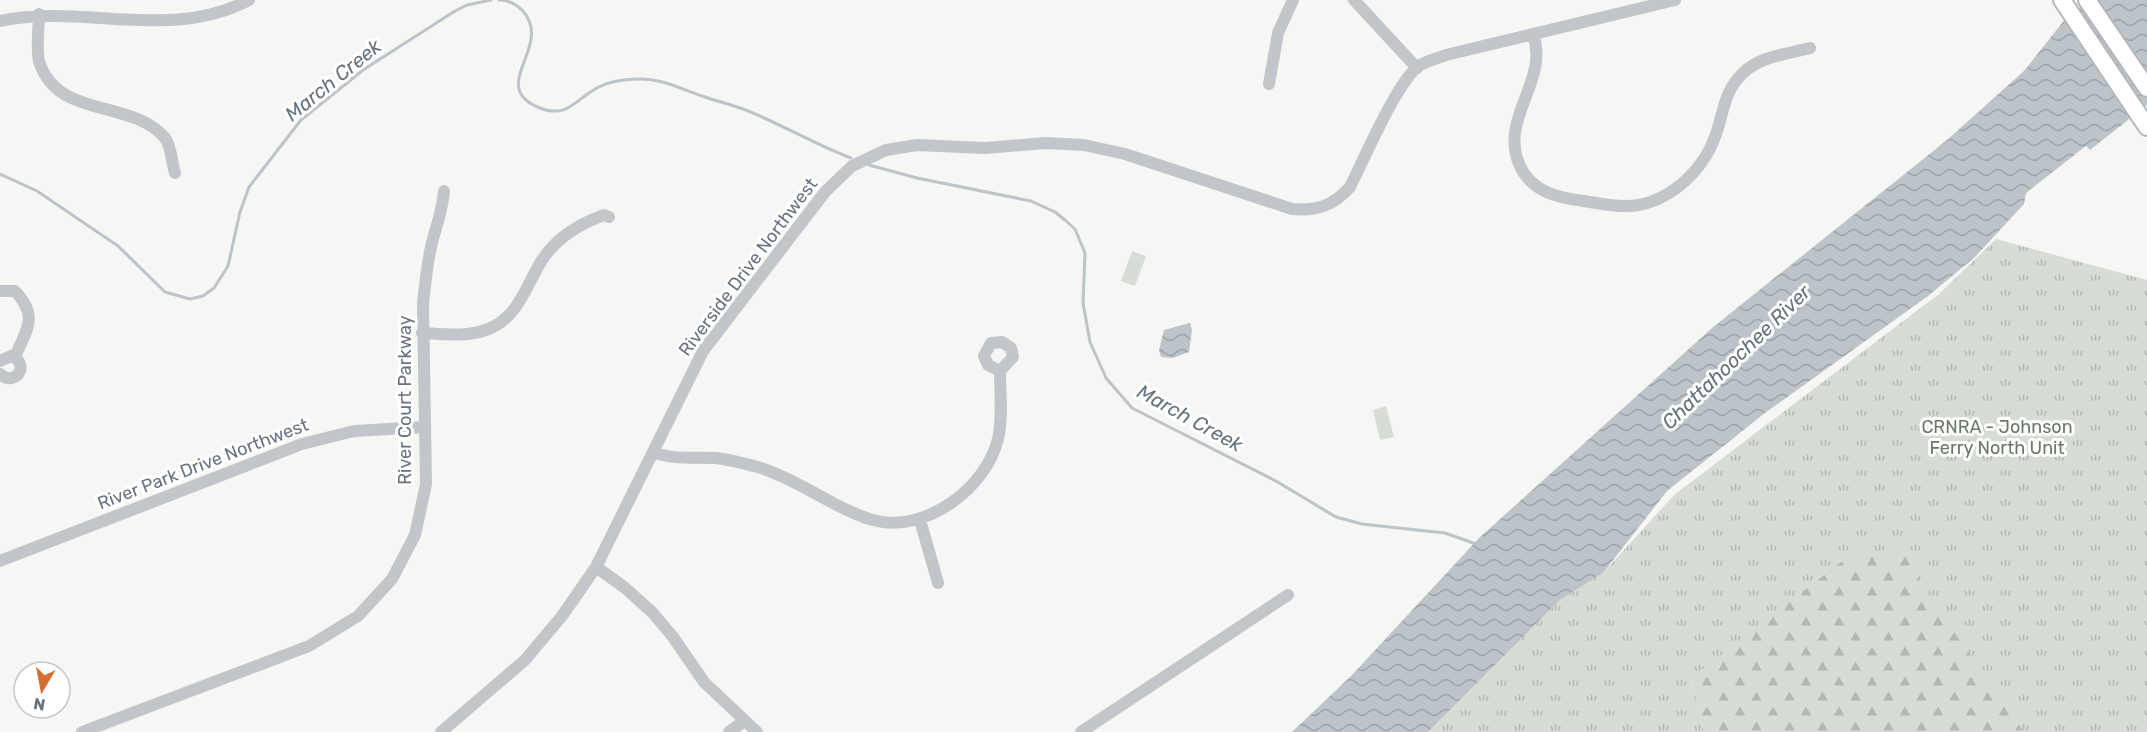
<svg xmlns="http://www.w3.org/2000/svg" width="2147" height="732" font-family="Rubik,sans-serif">
  <defs>
    <pattern id="forest-firs" width="22" height="20" patternUnits="userSpaceOnUse" patternTransform="scale(1.5)"><rect width="22" height="20" fill="#d7ddd5"/><path d="M5 1l3.5 6h-7zM16 11l3.5 6h-7z" fill="#b2b8b2"/></pattern>
    <pattern id="park-tufts" width="24" height="20" patternUnits="userSpaceOnUse" patternTransform="scale(1.5)"><rect width="24" height="20" fill="#d7ddd5"/><path d="M3 7l-1-3M5 7V3M7 7l1-3M15 17l-1-3M17 17v-4M19 17l1-3" fill="none" stroke="#b2b8b2"/></pattern>
    <pattern id="water-waves" width="16" height="10" patternUnits="userSpaceOnUse" patternTransform="scale(1.5)"><rect width="16" height="10" fill="#bcc4ca"/><path d="M0 5q4-4 8 0t8 0" fill="none" stroke="#9da4a9"/></pattern>
  </defs>
  <rect width="100%" height="100%" fill="#f6f6f4"/>
  <path fill="url(#forest-firs)" d="M2137,345L2147,394V732H1704L1691,678L1675,651Z"/>
  <path fill="url(#park-tufts)" d="M1996,239L2147,280V732H2024L1922,586L1906,554L1854,552L1691,678L1704,732H1428L1560,600L1603,573L1674,495L1939,294Z"/>
  <path fill="#d7ddd5" d="M1132,251L1146,256L1135,286L1121,281Z
    M1386,406L1394,437L1380,440L1373,410Z"/>
  <path fill="url(#water-waves)" d="M2089,0H2147V105L2090,150L2086,146L2026,193L2024,204L1975,257L1928,296L1765,413L1667,491L1603,573L1560,600L1428,732H1292L1352,675L1479,538L1712,328L1947,140L2025,70L2066,18Z
    M1190,323L1192,330L1189,352L1173,358L1161,357L1159,350L1164,330Z"/>
  <g fill="none" stroke-linecap="round" stroke-linejoin="round">
    <path stroke="#bcc4ca" stroke-width="3" d="M499,0C509,0 516,4 523,11C554,47 486,87 540,108C566,118 574,102 592,91C605,82 624,79 640,79C664,79 683,90 705,97C719,102 734,105 748,111C783,125 816,145 851,158
      M869,165L917,178L1031,201L1055,212L1065,220L1075,229L1085,253L1083,303L1090,342L1106,378L1132,408L1276,481L1336,517L1362,524L1445,533L1476,544
      M0,174L37,191L118,246L165,292L190,299L203,296L214,288L228,266L240,212L249,187L301,120L363,70L455,11L467,5L491,0"/>
    <g stroke="#b4b7bb" stroke-width="20">
      <path id="major" d="M2062,0L2147,127
        M2087,0L2147,88"/>
    </g>
    <path stroke="#c2c5c9" stroke-width="12" d="M1354,0L1417,68
      M39,14C39,28 36,47 39,61C57,120 131,98 165,138C171,145 172,164 175,173
      M0,21C83,3 170,42 249,0
      M1533,35C1550,80 1498,119 1520,166C1532,192 1558,198 1584,201C1602,204 1621,208 1639,205C1674,198 1705,168 1716,134C1724,111 1724,91 1743,73C1760,56 1788,54 1810,48
      M1269,84L1278,33L1293,0
      M0,291H15C39,317 27,328 15,357
      M422,333C443,334 466,337 486,330C519,318 525,287 542,260C557,237 579,224 604,215L609,217
      M0,361L11,356C31,363 16,388 0,374
      M653,452C673,460 695,457 716,458C731,460 747,464 761,468C800,480 841,513 877,521C927,532 986,488 998,439C1003,417 1000,393 1000,371L1013,357L1011,348L1002,342L991,343L984,356L988,365L1000,371
      M920,520L938,583
      M0,561L302,444L354,431L424,427
      M596,567L624,587L652,612L673,637L704,682L757,732
      M82,732L309,646L358,616L392,579L415,535L426,484L423,304C425,284 427,265 431,247C436,225 442,214 444,191
      M441,732L525,660L562,616L596,567L703,351L825,192L852,166L886,150L917,145L985,148L1045,143L1084,145L1125,154L1292,209C1317,211 1333,206 1350,187C1365,157 1394,89 1416,68C1424,61 1436,59 1446,55L1675,0
      M729,732L743,722
      M1081,732L1288,595"/>
    <use href="#major" stroke="#fff" stroke-width="16"/>
  </g>
  <g text-anchor="middle" stroke-width="6" stroke-linejoin="round" paint-order="stroke">
    <g font-size="18" fill="#687382" stroke="#fff">
      <text transform="translate(748 267) rotate(-53)" y="6">Riverside Drive Northwest</text>
      <text transform="translate(405 400) rotate(-90)" y="6">River Court Parkway</text>
      <text transform="translate(203 464) rotate(-21)" y="6">River Park Drive Northwest</text>
    </g>
    <g font-size="18" fill="#677a66" stroke="#fff">
      <text x="1997" y="433">CRNRA - Johnson<tspan x="1997" dy="21">Ferry North Unit</tspan></text>
    </g>
    <g font-size="20" font-style="italic" fill="#63737f" stroke="#fff">
      <text transform="translate(333 80) rotate(-39)" y="7">March Creek</text>
      <text transform="translate(1736 357) rotate(-44)" y="7">Chattahoochee River</text>
      <text transform="translate(1190 418) rotate(29)" y="7">March Creek</text>
    </g>
  </g>
  <g transform="translate(42 690) rotate(190)"><circle r="28" fill="#ffffff" stroke="#c3c7cd" stroke-width="1.5"/>
  <path d="M0-4.5L10 22L0 15L-10 22Z" fill="#d66e34"/>
  <text y="-9" font-size="16" font-weight="bold" text-anchor="middle" fill="#687382">N</text>
  </g>
</svg>
